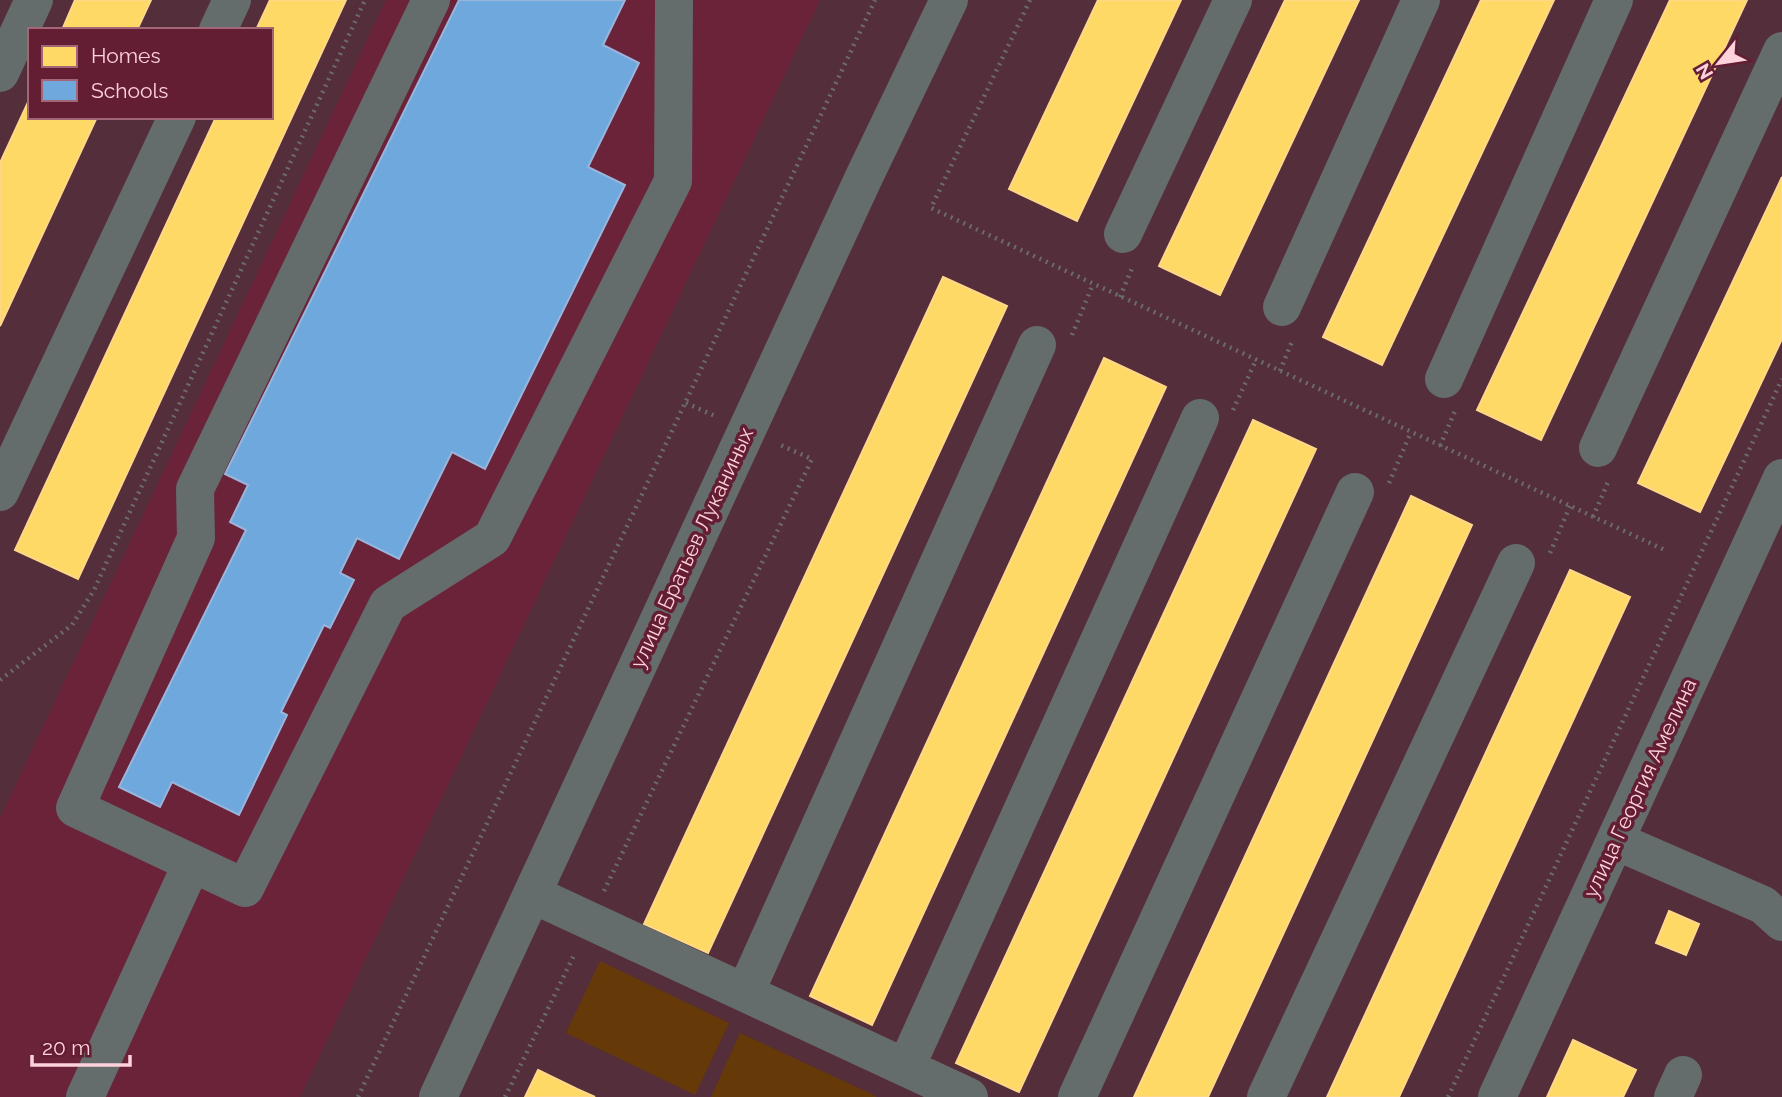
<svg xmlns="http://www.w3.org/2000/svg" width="1782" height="1097" font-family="Raleway,sans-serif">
  <rect width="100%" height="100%" fill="#542e3a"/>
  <path fill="#6b233a" d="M386,0H820L300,1097H0V818Z"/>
  <path fill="#653908" d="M600,961L729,1023L695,1095L566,1033Z
    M740,1033L876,1096V1097H711Z"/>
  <path fill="#ffd966" stroke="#ffd789" stroke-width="2" d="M75,0H151L137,30H62Z
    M270,0H346L78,579L15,550L216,117H271V30H256Z
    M1098,0H1181L1077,221L1009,189Z
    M1285,0H1359L1220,295L1159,266Z
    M1481,0H1554L1382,365L1323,337Z
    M1670,0H1747L1541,440L1477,410Z
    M30,98V117H97L0,326V163Z
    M1782,177V339L1700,512L1638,483Z
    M943,277L1007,306L708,953L644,924Z
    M1104,358L1166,387L872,1025L810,996Z
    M1253,420L1316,449L1019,1092L956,1063Z
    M1411,496L1472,525L1208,1097H1134Z
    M1570,570L1630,597L1399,1097H1327Z
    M1669,911L1699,924L1686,955L1656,943Z
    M1573,1040L1636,1070L1623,1097H1547Z
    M538,1070L577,1089L595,1097H525Z"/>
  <path fill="#6fa8dc" stroke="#9ab5dc" stroke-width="2" d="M459,0H625L603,45L639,63L588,167L625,185L485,469L452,452L399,559L357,538L340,573L354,580L330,628L324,625L281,712L287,715L239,815L172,782L160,807L119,787L246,530L230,522L248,485L225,474Z"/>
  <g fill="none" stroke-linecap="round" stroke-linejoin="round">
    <path stroke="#6b6a6d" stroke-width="4.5" stroke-dasharray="2 5" stroke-linecap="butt" d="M1030,0L931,208L1667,551
      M1120,297L1132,268
      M1072,335L1093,284
      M1280,371L1293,339
      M686,403L715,416
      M1233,410L1256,360
      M1440,446L1455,411
      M1389,483L1411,432
      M1593,517L1608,482
      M1550,553L1570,506
      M0,680L72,625L94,590L365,0
      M604,891L812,459L778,444
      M358,1097L875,0
      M505,1097L575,953
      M1448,1097L1782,379"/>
    <path stroke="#656c6c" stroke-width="38" d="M431,0L195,489L196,538L75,808L245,888L388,604L492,538L673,181L674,0
      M218,30L232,0
      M0,73L34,0
      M1123,234L1233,0
      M1282,307L1421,0
      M1444,379L1614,0
      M1598,448L1782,51
      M0,492L177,117
      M1616,841L1763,905L1782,922
      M532,894L969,1097
      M745,993L1037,345
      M906,1067L1200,418
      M85,1097L192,863
      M438,1097L864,177L949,0
      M1077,1097L1355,492
      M1266,1097L1516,563
      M1497,1097L1782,478
      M1673,1097L1683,1075"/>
  </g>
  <g text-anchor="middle" stroke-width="7" stroke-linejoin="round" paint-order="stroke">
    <g font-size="21" fill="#fed2db" stroke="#641e34">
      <text transform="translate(692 548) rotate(-65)" y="7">улица Братьев Луканиных</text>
      <text transform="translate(1640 788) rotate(-65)" y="7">улица Георгия Амелина</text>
    </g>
  </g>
  <rect x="28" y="28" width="245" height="91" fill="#641e34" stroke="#a26677" stroke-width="2"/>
  <rect x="42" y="46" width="35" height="21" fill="#ffd966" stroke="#a26677" stroke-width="2"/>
  <text x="91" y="63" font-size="21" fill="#fed2db">Homes</text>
  <rect x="42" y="80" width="35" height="21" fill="#6fa8dc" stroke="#a26677" stroke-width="2"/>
  <text x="91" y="98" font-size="21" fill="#fed2db">Schools</text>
  <g transform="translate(1719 63) rotate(240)" stroke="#641e34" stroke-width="5" paint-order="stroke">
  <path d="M0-5L12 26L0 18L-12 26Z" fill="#fed2db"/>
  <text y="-10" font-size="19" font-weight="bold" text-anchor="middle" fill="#fed2db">N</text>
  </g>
  <path d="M32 1055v10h98v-10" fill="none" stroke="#fed2db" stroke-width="3.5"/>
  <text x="42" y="1055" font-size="21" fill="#fed2db" stroke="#641e34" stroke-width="5" paint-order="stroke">20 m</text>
</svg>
